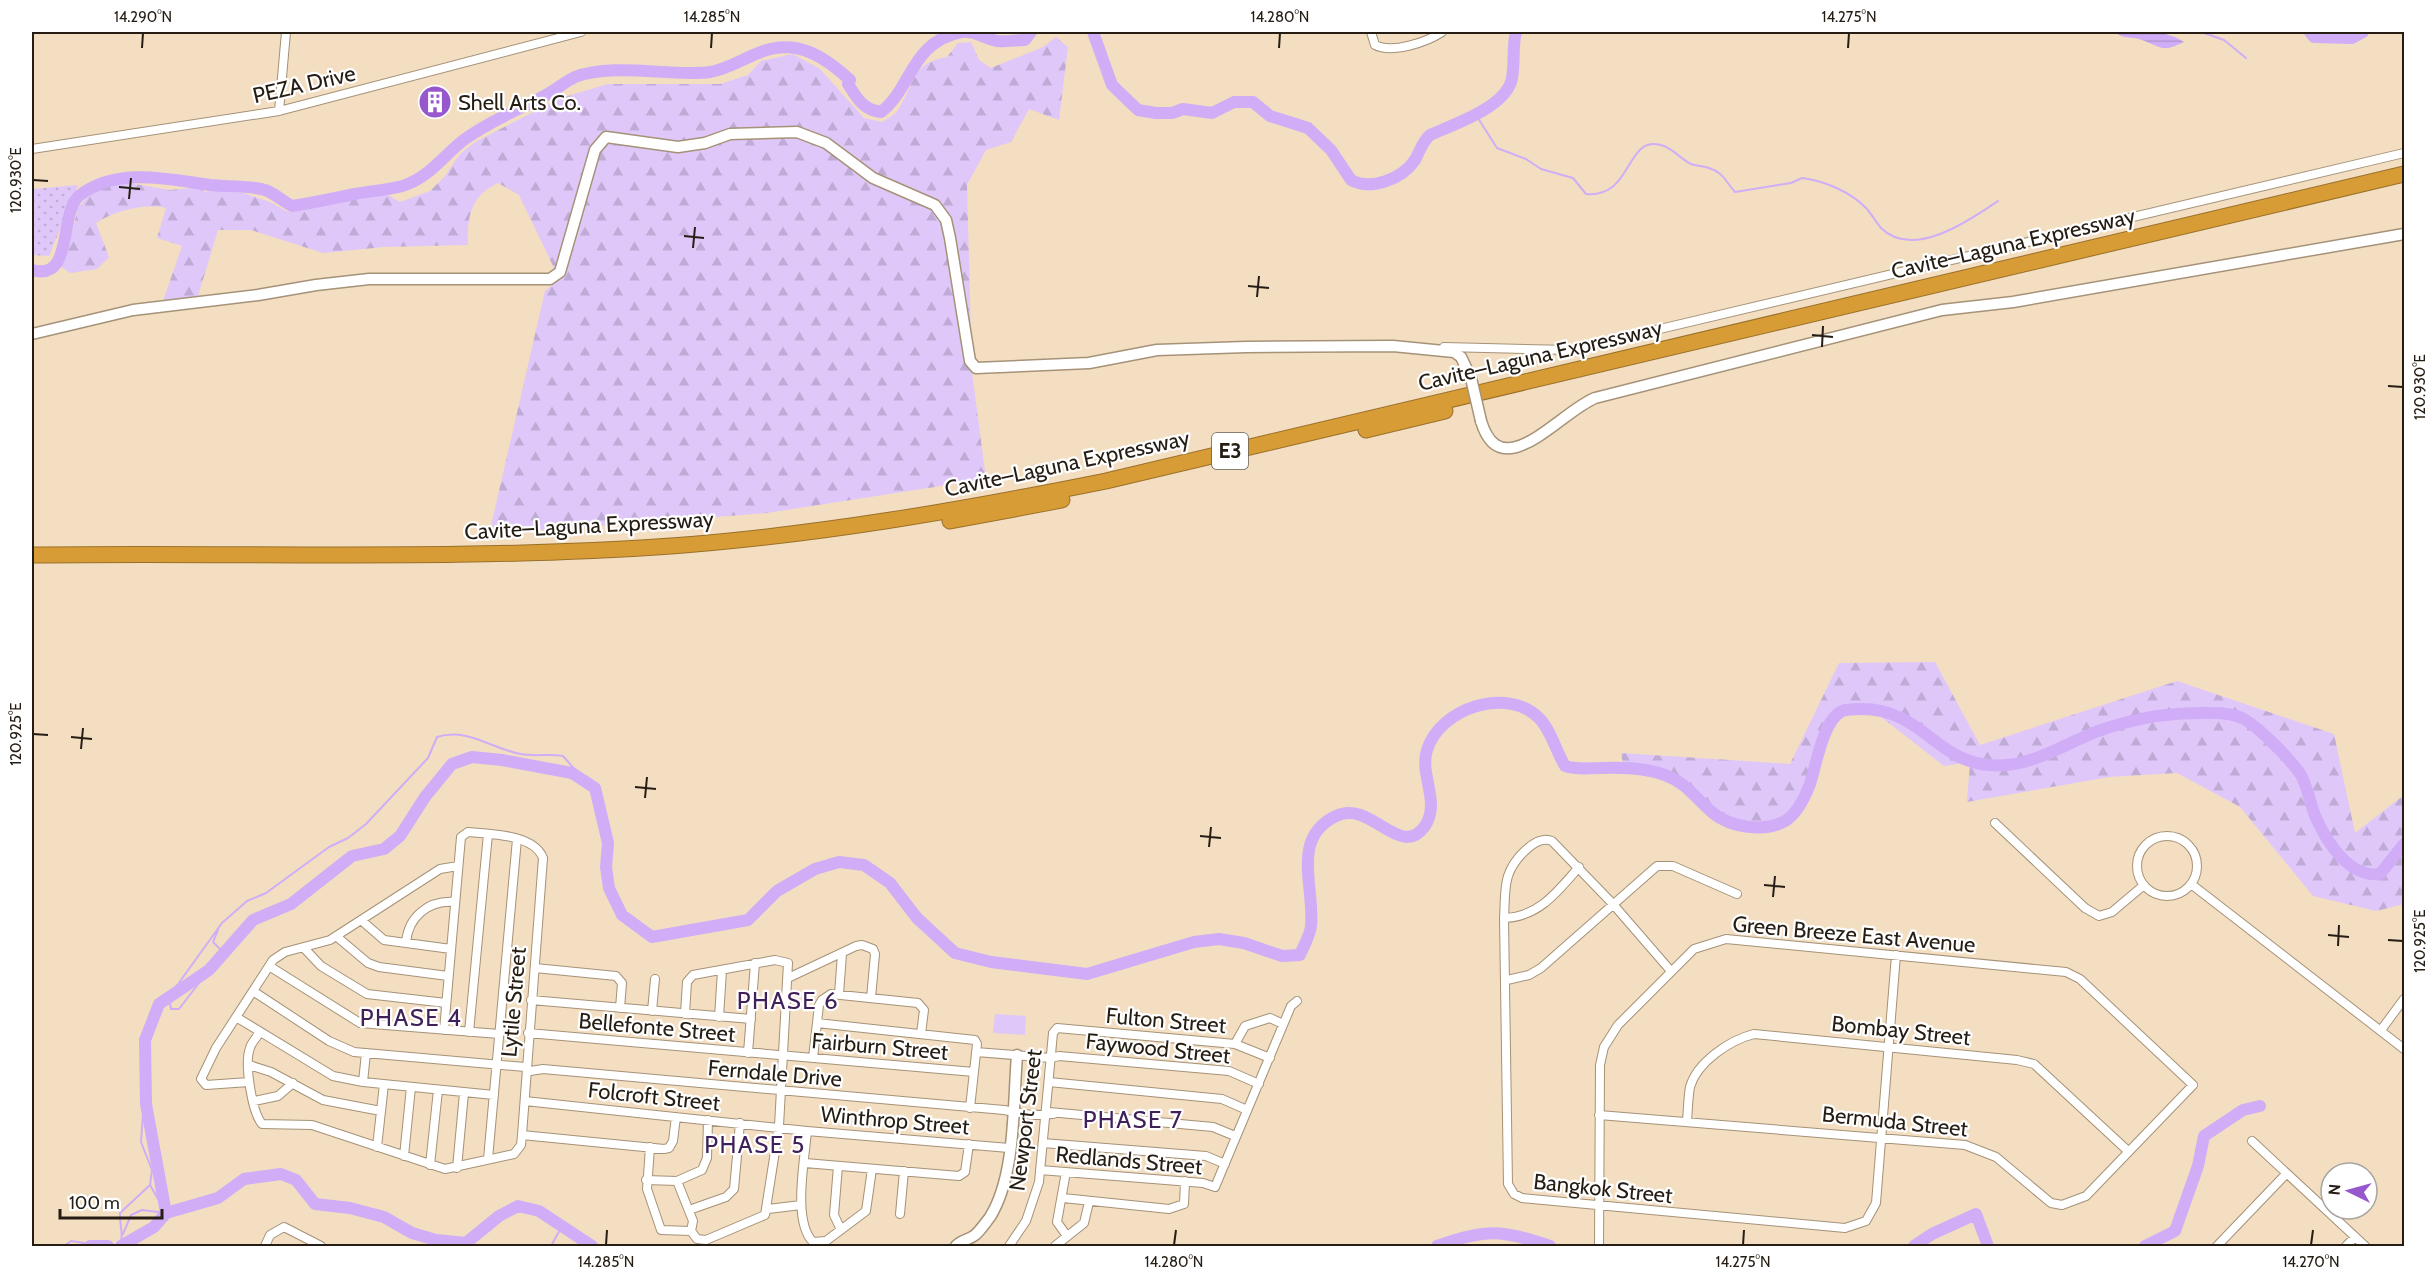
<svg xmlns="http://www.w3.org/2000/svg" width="2436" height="1278" font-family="Cabin,sans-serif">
  <defs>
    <pattern id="forest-firs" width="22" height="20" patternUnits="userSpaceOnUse" patternTransform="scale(1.5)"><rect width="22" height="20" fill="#dfc8f9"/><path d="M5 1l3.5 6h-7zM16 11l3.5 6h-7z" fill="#bfabd5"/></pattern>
    <pattern id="garden-dots" width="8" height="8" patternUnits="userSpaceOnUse" patternTransform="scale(1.5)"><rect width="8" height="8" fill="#dfc8f9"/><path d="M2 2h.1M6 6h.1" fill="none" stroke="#bfabd5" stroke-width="1.8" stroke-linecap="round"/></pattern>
    <pattern id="water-rules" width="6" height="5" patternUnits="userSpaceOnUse" patternTransform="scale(1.5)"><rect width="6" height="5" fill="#d0adf6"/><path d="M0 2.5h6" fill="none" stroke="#b294d2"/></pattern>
  </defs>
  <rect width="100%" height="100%" fill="#f3dec2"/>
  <path fill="#dfc8f9" d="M995,1014L1026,1016L1025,1035L993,1033Z"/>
  <path fill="url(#forest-firs)" d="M1056,37L1068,47L1059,120L1029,109L1011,142L986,150L967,185L972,372L986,479L767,513L547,530H490L545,291L556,282L555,270L519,195L498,183C470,196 467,218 468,245L384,247L323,253L251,230H218L198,296L163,301L182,246L157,238L166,208C144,203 114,211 96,223L109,257L97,269L70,273L60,266L68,249L78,208L89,195L113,183L123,182L170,190L199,187L205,192L229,188L270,202L288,212L375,195H388L400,202L430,191L445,176L459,155L475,142L561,98L608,84H720L748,75L761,61L793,54L820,69L864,118L882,122C887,119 894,115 897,111C915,85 910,63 947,57L958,43L971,42L979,60L991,68L1043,47Z
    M1935,662L1980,745L2177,681L2334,734L2355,833L2404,795V904L2376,911L2313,896L2240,807L2177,773L2109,777L1967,802L1970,762L1944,766L1881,717L1856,709L1842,711L1830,721L1812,787L1802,803L1786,821L1770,826L1754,827L1732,823L1712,812L1684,784L1664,775L1624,769L1621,753L1790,764L1839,663Z"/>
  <path fill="url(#garden-dots)" d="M78,185L49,256L32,255V189Z"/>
  <path fill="url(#water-rules)" d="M2115,32C2137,31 2165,29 2184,42C2162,53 2161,47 2142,40C2132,36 2124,40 2115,32Z"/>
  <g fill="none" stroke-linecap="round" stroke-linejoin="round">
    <path stroke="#d0adf6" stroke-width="2" d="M2201,32L2224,40L2246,58
      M2327,32H2332
      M1476,115L1497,148L1526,159L1541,169L1573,178L1586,194C1635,198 1624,132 1664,146C1674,150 1681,159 1691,164C1696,166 1703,166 1709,168C1723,172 1726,182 1735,192L1791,183L1802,178C1825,181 1851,192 1867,209C1872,215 1876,222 1881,228C1913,260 1970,220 1998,201
      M217,961L222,951L213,942L218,930
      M168,998L222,923L247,901L266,893L329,847L348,838L366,824L428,758L437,737C467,727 492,749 521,754C536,757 549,753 563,756L584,780
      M163,1001L170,1003L171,1009H179L209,970
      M150,1185L166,1213
      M123,1234L131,1215L142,1210L166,1213
      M64,1246L71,1241L103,1246
      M119,1246C125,1236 119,1225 120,1213L150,1185L152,1170L141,1142L146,1072
      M551,1246L562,1226"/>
    <path stroke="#d0adf6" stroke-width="12" d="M1093,32L1112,85L1138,110L1156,113H1172L1183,109L1212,113L1234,102H1253L1270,116L1308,128L1331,150L1351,180C1371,191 1402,179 1415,160C1420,151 1422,142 1430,135C1454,124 1507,107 1512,78C1515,62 1512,47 1516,32
      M2310,32L2314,37L2352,38L2363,32
      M32,270C75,282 58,212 80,195C118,167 167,179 210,185C228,187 247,185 265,190C276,194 282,201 292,206C314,203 334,198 355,194C372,190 391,191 408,184C431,175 445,154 465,139C490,121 517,110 544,96C555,91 564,82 575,77C614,62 670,77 710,72C729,69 744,58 761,52C797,38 825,57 850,80L848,84C857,98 863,110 881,112C912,88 911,42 961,32C975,30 985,39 997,41C1006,42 1016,40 1025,40L1031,32
      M166,1213L218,1198L244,1179L281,1174L296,1180L315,1204L350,1208L384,1217L412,1233L436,1240L466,1243L499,1216L518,1206L539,1211L592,1246
      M90,1246H108
      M121,1246L154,1227L166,1213L146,1104L145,1040L159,1004L209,970L253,920L291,904L352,856L384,849L400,836L425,797L452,764L472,757L502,760L572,773L595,788L608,843L606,867L609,888L622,915L652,937L748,920L777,891L815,869L839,862L864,865L890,883L917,918L955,953L991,962L1087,974L1194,942L1219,939L1244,943L1282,956L1300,955C1303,947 1310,936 1311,926C1315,887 1290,838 1336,816C1371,799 1400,861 1425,826C1441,802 1419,775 1427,750C1440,708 1507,686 1539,718C1551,730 1556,751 1565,766C1578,770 1587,768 1600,768C1620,767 1646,768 1665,775C1687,783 1696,799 1713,813C1730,827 1764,833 1785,821C1797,814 1805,797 1810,784C1816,766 1823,720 1842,711C1847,709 1856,709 1862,709C1921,709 1935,760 1988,765C2029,769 2062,745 2098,731C2138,717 2171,712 2212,713C2222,713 2233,714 2242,718C2258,726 2291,760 2301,775C2308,788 2310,804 2316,818C2327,842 2349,878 2380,874L2404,844
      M1437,1246C1485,1229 1501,1229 1550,1246
      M1914,1246L1932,1234L1976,1214L1988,1246
      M2145,1246L2175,1231L2198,1166L2204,1136L2243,1110L2260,1106"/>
    <g stroke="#a59278" stroke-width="10">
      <path id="minor" d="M1371,32L1375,45C1392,54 1427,42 1442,32
        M279,111L286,32
        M32,149L279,111L581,32
        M1444,347L1571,350L2404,153
        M1995,823L2085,908L2099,916L2112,912L2144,885
        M2137 866a30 30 0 1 1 60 0a30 30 0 1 1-60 0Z
        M2191,884L2404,1049
        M1504,918C1539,917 1558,891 1579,867
        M361,920L384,940L451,949
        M336,936L368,963L379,967L448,976
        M406,943C408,917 428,900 455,902
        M304,948L321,966L367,994L446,1003
        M269,966L360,1023L499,1034
        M535,968L616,976L622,983L620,1008
        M1670,970L1612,903L1552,841C1535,834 1513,861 1508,876C1504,888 1505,904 1504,918L1508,1184L1514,1194L1522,1198L1845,1228L1866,1221L1876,1203L1896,955
        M788,978L856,946L862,945L873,949L875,954L871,998
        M1507,980L1529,975L1541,968L1657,866H1673L1737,894
        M253,991L329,1041L354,1052L525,1067L530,1071L543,1069L1004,1110L1031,1115L1053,1114
        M839,994L842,954
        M531,1000L751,1019
        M652,1011L655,979
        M236,1017L333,1076L363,1082L494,1095
        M719,1017L722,971
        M817,1023L975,1040L977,1044L970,1108
        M2381,1030L2404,999
        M260,1032C257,1037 251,1043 250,1048C244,1063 252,1112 262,1124L312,1125L445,1169L514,1154L521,1145L522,1135L543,858C534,834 490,834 468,832L461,837L444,1030
        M469,1032L488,834
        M528,1033L974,1072
        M1235,1044L1245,1026L1270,1018L1283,1024
        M976,1052L1051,1058L1059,1056L1229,1071L1259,1084
        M748,1053L755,963
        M813,1058L819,1005L822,1000L831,994L918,1003L924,1010L921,1034
        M249,1065L271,1072L323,1100L381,1111
        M249,1082L206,1085L201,1079L216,1048L273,960L285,952L330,940L440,869L458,866
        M363,1082L366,1053
        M1049,1082L1222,1099L1247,1110
        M254,1101L278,1096L293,1083
        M525,1101L807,1131L1009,1148
        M1049,1112L1213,1127L1235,1136
        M1687,1121C1688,1110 1688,1098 1690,1087C1697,1062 1730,1040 1754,1034L2017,1060L2034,1064L2128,1151
        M807,1131C805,1158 792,1221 813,1242L826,1241L866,1211L872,1169
        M522,1135L664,1149L669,1148L673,1141L676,1117
        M2252,1141L2365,1246
        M1043,1143L1206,1156L1225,1164
        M377,1147L384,1084
        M650,1147L647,1189L661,1230L691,1231L697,1239L706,1240L765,1215L779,1126L788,963L775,960L693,975L687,982L685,1014
        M404,1156L411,1087
        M488,1159L517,839
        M805,1163L959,1176L965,1172L969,1144
        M430,1165L438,1090
        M838,1166L834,1215L841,1230
        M457,1168L464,1093
        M1040,1170L1203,1183L1215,1187L1291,1006L1297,1001
        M1066,1172L1057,1222L1067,1236
        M646,1180L677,1181L702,1170L707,1158L708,1120
        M677,1181L693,1221L691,1231
        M1063,1198L1169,1209L1184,1204L1185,1181
        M768,1209L801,1205
        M689,1210L726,1197L734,1189L740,1123
        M900,1214L904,1171
        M265,1246L270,1235L284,1227L321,1246
        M1009,1246L1026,1221L1039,1182L1053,1033L1057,1028L1235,1044L1270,1058
        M1055,1246L1084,1223L1089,1202
        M1599,1246L1600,1065L1604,1047L1618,1025L1694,949L1726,939L2066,972L2080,979L2193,1085L2086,1196L2062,1205L2051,1203L1996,1157L1965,1145L1599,1115
        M2217,1246L2286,1174
        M2346,1246L2355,1237"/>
    </g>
    <g stroke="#a59278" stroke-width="13">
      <path id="tertiary" d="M32,334L133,310L258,295L316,285L369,279H550L560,272L595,150L606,137L678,147L705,143L730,134L797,132L826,143L873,178L935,205L946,220L950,238L970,361L976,368L1089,363L1157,350L1246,347L1393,346L1454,352L1461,357L1471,378
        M1481,421C1501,488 1560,412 1595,398L1942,310L2013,302L2404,234
        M956,1246C961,1240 969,1240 975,1235C980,1231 986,1222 990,1217C1016,1176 1013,1103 1017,1055"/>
    </g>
    <g stroke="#99702a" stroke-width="17">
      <path id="motorway" d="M1366,430L1445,411
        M950,521L1062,500
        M32,555C245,552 458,561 671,546C818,535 962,510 1106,481L2404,174"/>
    </g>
    <use href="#minor" stroke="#fff" stroke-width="8"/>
    <use href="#tertiary" stroke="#fff" stroke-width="10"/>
    <use href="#motorway" stroke="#d89c36" stroke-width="15"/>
    <g stroke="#a59278" stroke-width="13" stroke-linecap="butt">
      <path id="tertiary-bridge" d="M1471,378L1481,421"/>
    </g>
    <use href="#tertiary-bridge" stroke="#fff" stroke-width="10"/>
  </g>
  <path fill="none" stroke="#251d13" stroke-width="2" d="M142,48L143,33M711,48L712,33M1279,48L1280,33M1848,48L1849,33M33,180L48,181M119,187L140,189M129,199L131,178M684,236L704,238M693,248L695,227M1248,286L1269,288M1257,297L1259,276M1812,335L1833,337M1822,347L1823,326M2388,386L2403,387M33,734L48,735M71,737L92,739M81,749L83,728M635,787L656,789M645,798L647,777M1200,836L1221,838M1209,847L1211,827M1764,885L1785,887M1773,897L1775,876M2328,935L2349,937M2388,940L2403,941M2338,946L2339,925M606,1245L607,1230M1174,1245L1176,1230M1743,1245L1744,1230M2311,1245L2313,1230"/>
  <defs>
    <g id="building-disc" transform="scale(1.725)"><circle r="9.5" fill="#9758ce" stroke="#fff"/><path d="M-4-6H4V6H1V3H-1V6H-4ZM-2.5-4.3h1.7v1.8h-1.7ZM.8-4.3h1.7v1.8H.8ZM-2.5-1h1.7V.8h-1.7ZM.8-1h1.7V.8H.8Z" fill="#fff"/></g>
  </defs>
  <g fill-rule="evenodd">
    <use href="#building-disc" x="435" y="102"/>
  </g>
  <g text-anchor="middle" stroke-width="4.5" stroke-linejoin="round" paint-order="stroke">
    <rect fill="#fff" stroke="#66615a" stroke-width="1.5" x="1212" y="433" width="36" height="36" rx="4.5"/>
    <g font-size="21" font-weight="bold" fill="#251d13">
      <text x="1230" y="458">E3</text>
    </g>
    <g font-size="22" fill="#251d13" stroke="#fff">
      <text transform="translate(304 84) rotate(-13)" y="8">PEZA Drive</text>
      <text transform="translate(2013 243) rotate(-13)" y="8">Cavite–Laguna Expressway</text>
      <text transform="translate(1540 355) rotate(-13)" y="8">Cavite–Laguna Expressway</text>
      <text transform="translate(1067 463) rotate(-12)" y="8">Cavite–Laguna Expressway</text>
      <text transform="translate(589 525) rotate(-3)" y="8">Cavite–Laguna Expressway</text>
      <text transform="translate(1854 934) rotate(5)" y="8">Green Breeze East Avenue</text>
      <text transform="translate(513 1002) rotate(-85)" y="8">Lytile Street</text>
      <text transform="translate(1166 1020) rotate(5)" y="8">Fulton Street</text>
      <text transform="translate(657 1027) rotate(5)" y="8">Bellefonte Street</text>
      <text transform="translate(1901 1030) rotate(6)" y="8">Bombay Street</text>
      <text transform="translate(880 1046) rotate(5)" y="8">Fairburn Street</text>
      <text transform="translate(1158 1048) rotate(6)" y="8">Faywood Street</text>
      <text transform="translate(775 1073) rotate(5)" y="8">Ferndale Drive</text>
      <text transform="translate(654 1096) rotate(6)" y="8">Folcroft Street</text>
      <text transform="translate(895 1120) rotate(5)" y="8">Winthrop Street</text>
      <text transform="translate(1025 1120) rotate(-83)" y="8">Newport Street</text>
      <text transform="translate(1895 1121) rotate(6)" y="8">Bermuda Street</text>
      <text transform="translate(1129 1160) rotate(5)" y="8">Redlands Street</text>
      <text transform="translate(1603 1188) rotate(6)" y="8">Bangkok Street</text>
    </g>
    <g font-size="22" fill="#251d13" stroke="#fff" text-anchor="start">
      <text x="458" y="110">Shell Arts Co.</text>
    </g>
    <g font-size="24" letter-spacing="1.5" fill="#3f2059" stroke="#fff">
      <text x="788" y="1009">PHASE 6</text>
      <text x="411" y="1026">PHASE 4</text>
      <text x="1133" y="1128">PHASE 7</text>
      <text x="755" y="1153">PHASE 5</text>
    </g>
  </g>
  <rect width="2436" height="1278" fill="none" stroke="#ffffff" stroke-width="66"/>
  <g transform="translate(2349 1191) rotate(275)"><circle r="28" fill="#ffffff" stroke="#a8a5a1" stroke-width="1.5"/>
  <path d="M0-4.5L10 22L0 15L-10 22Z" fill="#9758ce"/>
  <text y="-9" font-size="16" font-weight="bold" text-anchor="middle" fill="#251d13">N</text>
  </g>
  <path d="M60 1209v9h102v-9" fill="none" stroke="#251d13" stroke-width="3"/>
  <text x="69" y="1209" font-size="18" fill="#251d13" stroke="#ffffff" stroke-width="4.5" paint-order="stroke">100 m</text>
  <rect x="33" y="33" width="2370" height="1212" fill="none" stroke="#251d13" stroke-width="2"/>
  <g font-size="15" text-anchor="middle" fill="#251d13">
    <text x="143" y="22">14.290°N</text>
    <text x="712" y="22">14.285°N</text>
    <text x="1280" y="22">14.280°N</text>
    <text x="1849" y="22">14.275°N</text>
    <text transform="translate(16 180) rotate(-90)" y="5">120.930°E</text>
    <text transform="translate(2420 387) rotate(-90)" y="5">120.930°E</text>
    <text transform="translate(16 734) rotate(-90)" y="5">120.925°E</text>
    <text transform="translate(2420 941) rotate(-90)" y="5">120.925°E</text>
    <text x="606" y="1267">14.285°N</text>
    <text x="1174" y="1267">14.280°N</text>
    <text x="1743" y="1267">14.275°N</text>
    <text x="2311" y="1267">14.270°N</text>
  </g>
</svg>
